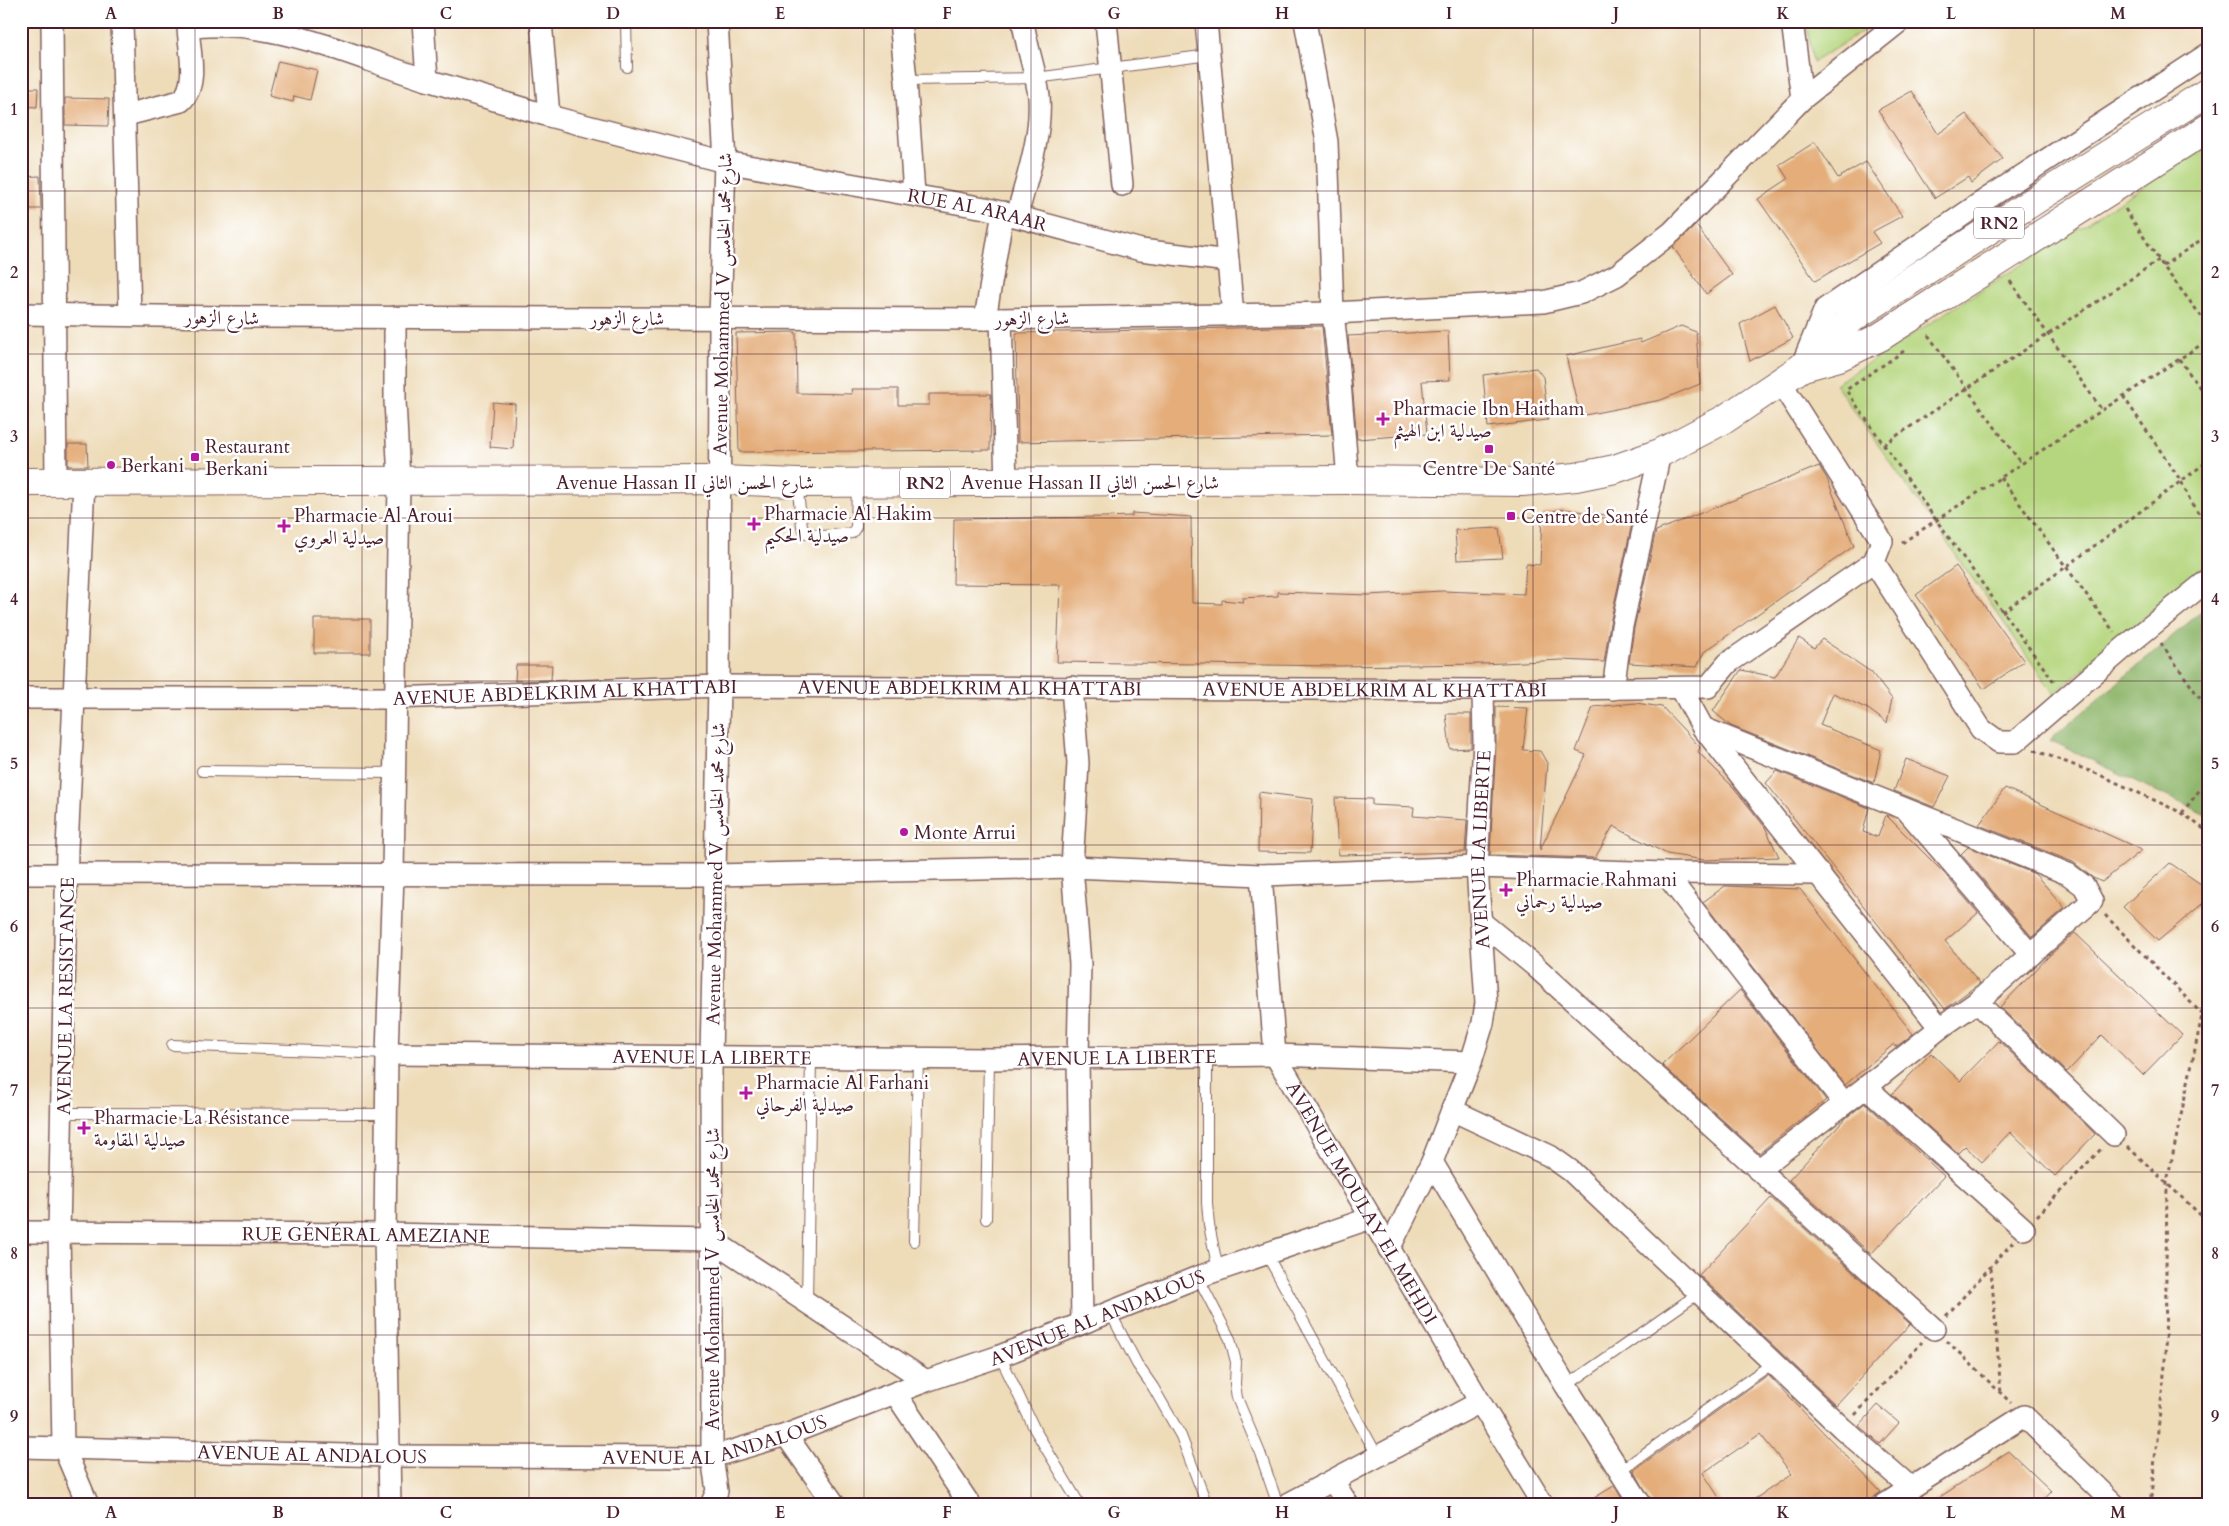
<svg xmlns="http://www.w3.org/2000/svg" width="2229" height="1526" font-family="Cardo,Amiri,serif">
  <rect width="100%" height="100%" fill="#fff"/>
  <filter id="ink" filterUnits="userSpaceOnUse"><feTurbulence type="fractalNoise" baseFrequency=".02" numOctaves="2"/><feDisplacementMap in="SourceGraphic" scale="10" xChannelSelector="R" yChannelSelector="G"/><feConvolveMatrix kernelMatrix="1 2 1 2 8 2 1 2 1" color-interpolation-filters="sRGB"/></filter>
  <filter id="wash" filterUnits="userSpaceOnUse"><feTurbulence type="fractalNoise" baseFrequency=".0096" numOctaves="4" result="noise"/><feDisplacementMap in="SourceGraphic" scale="20" xChannelSelector="R" yChannelSelector="G"/><feGaussianBlur stdDeviation="1.12" result="paint"/><feColorMatrix in="noise" values="0 0 0 0 0 0 0 0 0 0 0 0 0 0 0 0 0 1.4 0 .05"/><feComposite in="paint" operator="in"/></filter>
  <g filter="url(#wash)">
    <rect width="100%" height="100%" fill="#eedcb9"/>
    <path fill="#b5d67e" stroke="#807a54" d="M1806,21H1880L1813,62Z
      M2208,145V563L2054,694L1835,384Z"/>
    <path fill="#90b76d" stroke="#6d6b4c" d="M2208,606V816L2050,740Z"/>
    <g id="blocks">
      <path fill="#e4ad7a" d="M278,61L317,70L310,100L294,96L293,102L269,96Z
        M21,88H38L37,107L21,106Z
        M1912,91L1938,134L1966,114L2003,159L1971,183L1968,177L1935,198L1878,110Z
        M65,98L109,99L108,126L65,125Z
        M1815,142L1838,178L1866,162L1902,216L1872,232L1880,243L1815,281L1758,199L1788,179L1779,165Z
        M40,176L41,209H21V177Z
        M1696,225L1732,275L1706,294L1673,247Z
        M1775,305L1793,338L1750,361L1740,324Z
        M1322,326L1332,435L1018,442L1016,333Z
        M1681,326L1696,332L1700,384L1661,400L1585,415L1577,403L1566,356L1640,339L1641,343Z
        M1448,331L1450,380L1422,381L1427,434L1357,439L1348,336Z
        M796,332L797,393L852,394L851,389H898V405H929V394H991L990,450L739,452L736,333Z
        M1536,368L1543,377L1548,420L1488,427L1483,375Z
        M493,402L515,404L513,449L490,447Z
        M68,444H87L88,466H68Z
        M1819,466L1827,479L1854,546L1704,652L1697,667L1629,663L1634,628L1656,531Z
        M1563,509L1633,519L1610,623L1604,662L1562,660L1483,664L1337,666L1057,662L1060,585L953,584L954,519L1104,517L1132,516V513L1191,517L1192,603L1222,604V600L1243,602L1242,598L1278,596V592L1368,595L1442,591L1524,594L1526,564L1540,565L1542,513Z
        M1499,528L1503,558L1457,560L1455,530Z
        M1956,566L2024,661L1984,689L1916,595Z
        M314,619H370V653H314Z
        M1799,638L1814,648L1822,639L1871,672L1892,699L1887,723L1868,709L1833,693L1820,725L1881,750L1874,783L1731,726L1713,711L1741,670L1775,677Z
        M516,665H552L551,680L515,681Z
        M1636,703L1662,707L1700,747L1698,752L1734,788L1765,827L1779,857L1704,860L1667,854L1613,826L1595,858L1490,855L1496,743V707L1528,708L1523,750L1540,751L1547,763L1540,850L1586,755L1576,751L1593,707Z
        M1446,714H1471V748L1450,749Z
        M1906,759L1950,776L1934,807L1894,791Z
        M1777,771L1869,808L1863,832L1878,837L1886,815L1943,872L1978,913L1945,941L1980,983L1945,1009L1766,783Z
        M2005,788L2142,850L2102,882L2093,878L2073,862L1979,825Z
        M1259,792L1313,799L1310,853L1258,852Z
        M1335,798L1372,799V805L1414,807L1413,816L1467,820L1465,852L1338,855Z
        M1968,847L2035,874L2065,908L2032,937L1961,854Z
        M2170,863L2208,889V899L2158,941L2123,907Z
        M1725,886L1800,889L1913,1034L1896,1047L1894,1044L1845,1085L1703,902Z
        M2075,933L2182,1035L2143,1075L2102,1035L2067,1072L2000,1007L2050,955Z
        M1740,990L1826,1100L1759,1153L1662,1065Z
        M1999,1041L2095,1134L2055,1176L2010,1132L1982,1162L1965,1146L1958,1153L1892,1094L1931,1053L1960,1081Z
        M1865,1103L1944,1176L1871,1254L1789,1180L1847,1117Z
        M1771,1198L1910,1324L1836,1405L1699,1275Z
        M1768,1375L1881,1492L1862,1505H1746L1792,1474L1760,1434L1703,1473L1724,1505H1653L1634,1470Z
        M1878,1405L1899,1423L1880,1444L1859,1426Z
        M2009,1451L2051,1491L2038,1505H1928Z
        M1614,1486L1626,1505H1582Z"/>
    </g>
  </g>
  <g filter="url(#ink)">
    <use href="#blocks" fill-opacity="0" stroke="#83615d" stroke-width="1"/>
    <g fill="none" stroke-linecap="round" stroke-linejoin="round">
      <g stroke="#83615d" stroke-width="12">
        <path id="lane" d="M626,21L627,67
          M906,80L1036,78L1209,55
          M797,484L802,526L806,533L823,536L852,533L856,527L857,484
          M202,771L394,773
          M172,1045L387,1054
          M1207,1056V1203L1209,1225L1218,1270
          M63,1113L387,1114
          M986,1219L989,1059
          M914,1241L918,1058
          M1266,1253L1378,1457
          M1198,1277L1230,1339L1236,1362L1235,1384L1237,1398L1260,1453L1278,1505
          M807,1302L811,1057
          M1110,1312L1137,1364L1153,1387L1181,1436L1207,1505
          M1000,1356L1035,1430L1080,1505
          M1566,1386L1699,1293
          M1620,1471L1773,1363"/>
      </g>
      <g stroke="#83615d" stroke-width="24">
        <g id="street">
          <path d="M52,21L56,482"/>
          <path d="M122,21L130,315"/>
          <path id="s1" d="M423,21L427,80L549,116L725,162L985,208L1141,250L1228,261"/>
          <path d="M541,21L549,116"/>
          <path d="M900,21L906,80L914,194"/>
          <path d="M1106,21L1122,185"/>
          <path d="M1206,21L1233,315"/>
          <path d="M1305,21L1327,142L1333,313L1338,358L1348,480"/>
          <path d="M1792,21L1802,99"/>
          <path d="M126,115L181,101C199,85 189,50 188,27C209,26 231,24 252,28C313,36 369,62 427,80"/>
          <path d="M1017,216C1027,177 1042,136 1039,96C1036,71 1026,47 1023,21"/>
          <path d="M21,314L227,317L1001,319L1333,313L1543,302L1581,293L1617,275L1672,232L1802,99L1900,21"/>
          <path d="M985,319L1003,212"/>
          <path d="M1001,319L1006,483"/>
          <path d="M1804,360L1825,309L1979,204L2208,54"/>
          <path d="M1781,383L1882,541L1874,562L1981,729L1999,742H2015L2125,647L2208,580"/>
          <path d="M84,482L67,849L59,1233L63,1446L88,1505"/>
          <path d="M1072,687L1078,763L1072,867L1080,964L1078,1059L1082,1322"/>
          <path d="M1681,688L1703,728L1940,1028"/>
          <path d="M1613,689L1622,626L1660,453"/>
          <path id="s2" d="M21,698H394L719,686L1483,690L1708,687L1728,663L1874,562"/>
          <path d="M1703,728L2068,874L2084,886L2092,901L1977,1002L1940,1028L1866,1087L1758,1170"/>
          <path d="M1909,813L2031,955"/>
          <path d="M1665,873L1844,1103"/>
          <path d="M21,874L715,875L1072,867L1261,875L1477,867L1665,873L1820,874"/>
          <path id="s3" d="M1261,875L1275,1055L1480,1402L1543,1505"/>
          <path d="M1481,922L1535,966L1934,1329"/>
          <path d="M1977,1002L2114,1135"/>
          <path id="s4" d="M387,1054L989,1059L1275,1055L1471,1062L1483,1023L1486,1003L1477,867L1484,742L1483,690"/>
          <path d="M1471,1062L1452,1110L1550,1156L1571,1171L1842,1428L1911,1488"/>
          <path d="M1866,1087L2024,1229"/>
          <path d="M1452,1110L1432,1162L1566,1386L1641,1505"/>
          <path id="s5" d="M21,1232L385,1234L712,1240L926,1381"/>
          <path d="M1389,1249L1432,1162"/>
          <path d="M895,1393L970,1505"/>
          <path d="M786,1435L835,1505"/>
          <path id="s6" d="M21,1447L389,1456L712,1457L786,1435L926,1381L1000,1356L1198,1277L1371,1218"/>
          <path d="M1333,1481L1348,1505"/>
          <path d="M390,1505L385,1234L387,1054L393,874L399,481L395,400V317"/>
          <path d="M711,1505L717,1491L712,1457L711,1057L719,686L720,318L725,162L717,21"/>
          <path d="M1286,1505L1480,1402"/>
          <path d="M1884,1505L2024,1416L2115,1505"/>
        </g>
      </g>
      <g stroke="#83615d" stroke-width="30">
        <path id="primary" d="M1803,367L1839,357L1880,337L2208,128
          M21,482L721,480L797,483L1348,480L1522,482L1576,477L1615,469L1660,453L1725,419L1801,368L1839,329L1857,315L2043,195L2208,92"/>
      </g>
      <path stroke="#83615d" stroke-width="3" stroke-dasharray="4 4" stroke-linecap="butt" d="M2125,209L2163,266L2208,325
        M2163,266L2208,235
        M2010,281L2102,410
        M1928,335L2021,463
        M1904,351L1846,390L1936,520L2054,682
        M2179,359L2208,399
        M2123,396L2181,481L2192,504L2208,525
        M1883,445L2159,260
        M2000,477L2114,632
        M1902,543L2208,340
        M2002,612L2066,567L2208,461
        M2161,643L2208,710
        M2034,750L2100,775L2182,813L2208,832
        M2182,813L2208,779
        M2105,915L2202,1014
        M2128,1147L2208,1222
        M2037,1216L2102,1148
        M1991,1268L2001,1394
        M1946,1316L2013,1242
        M1947,1341L2011,1403
        M1855,1415L1922,1342
        M2150,1505L2165,1365L2167,1182L2208,987"/>
      <use href="#lane" stroke="#fff" stroke-width="10"/>
      <use href="#street" stroke="#fff" stroke-width="21"/>
      <use href="#primary" stroke="#fff" stroke-width="28"/>
    </g>
  </g>
  <path fill="none" stroke="#4a1f2b" stroke-width="1" stroke-opacity="0.55" d="M195,21V1505M362,21V1505M529,21V1505M696,21V1505M864,21V1505M1031,21V1505M1198,21V1505M1365,21V1505M1533,21V1505M1700,21V1505M1867,21V1505M2034,21V1505M21,191H2208M21,354H2208M21,518H2208M21,681H2208M21,845H2208M21,1008H2208M21,1172H2208M21,1335H2208"/>
  <g fill="#b5179e" stroke="#fff" stroke-width="2">
    <path d="M1380.5 411.5h5v5h5v5h-5v5h-5v-5h-5v-5h5z"/>
    <rect x="1484" y="444" width="10" height="10" rx="2.5"/>
    <rect x="190" y="452" width="10" height="10" rx="2.5"/>
    <circle cx="111" cy="465" r="5"/>
    <rect x="1506" y="511" width="10" height="10" rx="2.5"/>
    <path d="M751.5 516.5h5v5h5v5h-5v5h-5v-5h-5v-5h5z"/>
    <path d="M281.5 518.5h5v5h5v5h-5v5h-5v-5h-5v-5h5z"/>
    <circle cx="904" cy="832" r="5"/>
    <path d="M1503.5 882.5h5v5h5v5h-5v5h-5v-5h-5v-5h5z"/>
    <path d="M743.5 1085.5h5v5h5v5h-5v5h-5v-5h-5v-5h5z"/>
    <path d="M81.5 1120.5h5v5h5v5h-5v5h-5v-5h-5v-5h5z"/>
  </g>
  <g text-anchor="middle" stroke-width="5" stroke-linejoin="round" paint-order="stroke">
    <g fill="#fff" stroke="#80626b" stroke-width="1">
      <rect x="1974" y="207.5" width="50" height="31" rx="4"/>
      <rect x="900" y="467.5" width="50" height="31" rx="4"/>
    </g>
    <g font-size="18" font-weight="bold" fill="#4a1f2b">
      <text x="1999" y="229">RN2</text>
      <text x="925" y="489">RN2</text>
    </g>
    <g font-size="19" fill="#4a1f2b" stroke="#fff">
      <text dy="7" stroke="none"><textPath href="#s1" startOffset="625">RUE AL ARAAR</textPath></text>
      <text transform="translate(722 304) rotate(-89)" y="7">Avenue Mohammed V شارع محمد الخامس</text>
      <text transform="translate(222 317) rotate(1)" y="7">شارع الزهور</text>
      <text x="627" y="325">شارع الزهور</text>
      <text transform="translate(1032 318) rotate(-1)" y="7">شارع الزهور</text>
      <text x="685" y="489">Avenue Hassan II شارع الحسن الثاني</text>
      <text x="1090" y="489">Avenue Hassan II شارع الحسن الثاني</text>
      <text dy="7" stroke="none"><textPath href="#s2" startOffset="949">AVENUE ABDELKRIM AL KHATTABI</textPath></text>
      <text dy="7" stroke="none"><textPath href="#s2" startOffset="1354">AVENUE ABDELKRIM AL KHATTABI</textPath></text>
      <text dy="7" stroke="none"><textPath href="#s2" startOffset="544">AVENUE ABDELKRIM AL KHATTABI</textPath></text>
      <text dy="7" stroke="none"><textPath href="#s4" startOffset="1299">AVENUE LA LIBERTE</textPath></text>
      <text transform="translate(715 874) rotate(-89)" y="7">Avenue Mohammed V شارع محمد الخامس</text>
      <text transform="translate(65 996) rotate(-89)" y="7">AVENUE LA RESISTANCE</text>
      <text dy="7" stroke="none"><textPath href="#s4" startOffset="325">AVENUE LA LIBERTE</textPath></text>
      <text dy="7" stroke="none"><textPath href="#s4" startOffset="730">AVENUE LA LIBERTE</textPath></text>
      <text dy="7" stroke="none"><textPath href="#s3" startOffset="352">AVENUE MOULAY EL MEHDI</textPath></text>
      <text dy="7" stroke="none"><textPath href="#s5" startOffset="345">RUE GÉNÉRAL AMEZIANE</textPath></text>
      <text transform="translate(712 1279) rotate(-90)" y="7">Avenue Mohammed V شارع محمد الخامس</text>
      <text dy="7" stroke="none"><textPath href="#s6" startOffset="1101">AVENUE AL ANDALOUS</textPath></text>
      <text dy="7" stroke="none"><textPath href="#s6" startOffset="696">AVENUE AL ANDALOUS</textPath></text>
      <text dy="7" stroke="none"><textPath href="#s6" startOffset="291">AVENUE AL ANDALOUS</textPath></text>
    </g>
    <g font-size="19" fill="#4a1f2b" stroke="#fff" text-anchor="start">
      <text x="1393" y="415">Pharmacie Ibn Haitham<tspan x="1393" dy="22">صيدلية ابن الهيثم</tspan></text>
      <text x="205" y="453">Restaurant<tspan x="205" dy="22">Berkani</tspan></text>
      <text x="121" y="472">Berkani</text>
      <text x="1489" y="475" text-anchor="middle">Centre De Santé</text>
      <text x="764" y="520">Pharmacie Al Hakim<tspan x="764" dy="22">صيدلية الحكيم</tspan></text>
      <text x="294" y="522">Pharmacie Al Aroui<tspan x="294" dy="22">صيدلية العروي</tspan></text>
      <text x="1521" y="523">Centre de Santé</text>
      <text x="914" y="839">Monte Arrui</text>
      <text x="1516" y="886">Pharmacie Rahmani<tspan x="1516" dy="22">صيدلية رحماني</tspan></text>
      <text x="756" y="1089">Pharmacie Al Farhani<tspan x="756" dy="22">صيدلية الفرحاني</tspan></text>
      <text x="94" y="1124">Pharmacie La Résistance<tspan x="94" dy="22">صيدلية المقاومة</tspan></text>
    </g>
  </g>
  <rect width="2229" height="1526" fill="none" stroke="#fff" stroke-width="55"/>
  <rect x="28" y="28" width="2174" height="1470" fill="none" stroke="#4a1f2b" stroke-width="2"/>
  <g font-size="16" text-anchor="middle" font-weight="bold" fill="#4a1f2b">
    <text x="111" y="19">A</text>
    <text x="278" y="19">B</text>
    <text x="446" y="19">C</text>
    <text x="613" y="19">D</text>
    <text x="780" y="19">E</text>
    <text x="947" y="19">F</text>
    <text x="1114" y="19">G</text>
    <text x="1282" y="19">H</text>
    <text x="1449" y="19">I</text>
    <text x="1616" y="19">J</text>
    <text x="1783" y="19">K</text>
    <text x="1951" y="19">L</text>
    <text x="2118" y="19">M</text>
    <text x="14" y="115">1</text>
    <text x="2215" y="115">1</text>
    <text x="14" y="278">2</text>
    <text x="2215" y="278">2</text>
    <text x="14" y="442">3</text>
    <text x="2215" y="442">3</text>
    <text x="14" y="605">4</text>
    <text x="2215" y="605">4</text>
    <text x="14" y="769">5</text>
    <text x="2215" y="769">5</text>
    <text x="14" y="932">6</text>
    <text x="2215" y="932">6</text>
    <text x="14" y="1096">7</text>
    <text x="2215" y="1096">7</text>
    <text x="14" y="1259">8</text>
    <text x="2215" y="1259">8</text>
    <text x="14" y="1422">9</text>
    <text x="2215" y="1422">9</text>
    <text x="111" y="1518">A</text>
    <text x="278" y="1518">B</text>
    <text x="446" y="1518">C</text>
    <text x="613" y="1518">D</text>
    <text x="780" y="1518">E</text>
    <text x="947" y="1518">F</text>
    <text x="1114" y="1518">G</text>
    <text x="1282" y="1518">H</text>
    <text x="1449" y="1518">I</text>
    <text x="1616" y="1518">J</text>
    <text x="1783" y="1518">K</text>
    <text x="1951" y="1518">L</text>
    <text x="2118" y="1518">M</text>
  </g>
</svg>
